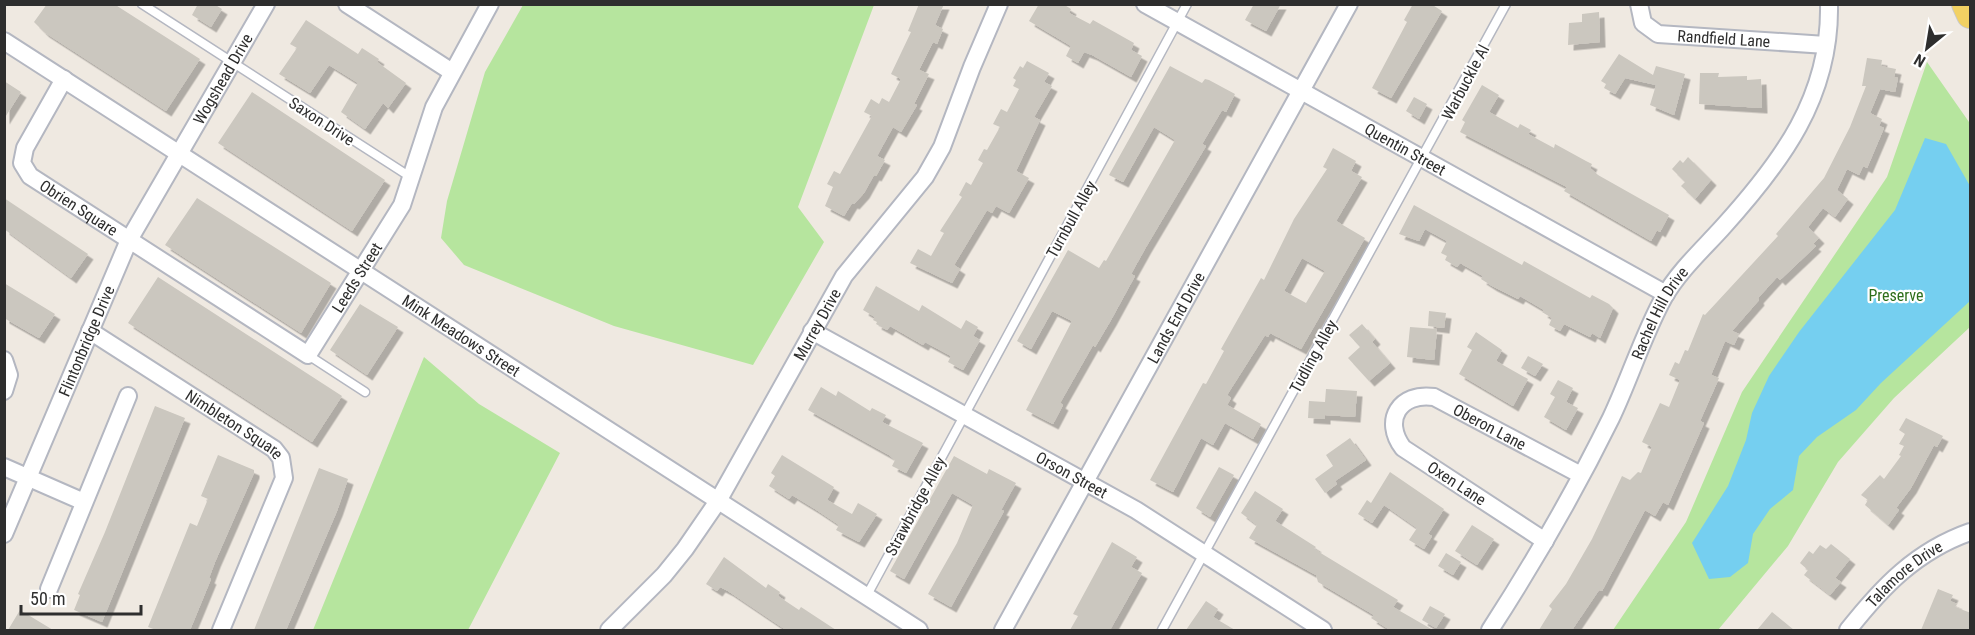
<svg xmlns="http://www.w3.org/2000/svg" width="1975" height="635" font-family="'Roboto Condensed',sans-serif">
  <defs>
    <filter id="shadow"><feDropShadow dx="5.5" dy="5.5" stdDeviation="0" flood-color="#0004"/></filter>
  </defs>
  <rect width="100%" height="100%" fill="#efe9e1"/>
  <path fill="#b6e59e" d="M523,5H874L798,207L824,242L753,365L614,326L464,265L441,238L447,201L485,72Z
    M1927,62L1969,122L1970,128V327L1894,398L1838,462L1788,546L1718,630H1613L1686,522L1742,392L1887,177Z
    M424,357L479,404L560,453L468,630H313Z"/>
  <path fill="#75cff0" d="M1925,138L1946,144L1970,186V301L1881,383L1856,410L1817,437L1799,456L1793,490L1770,509L1753,534L1748,563L1730,577L1709,579L1692,543L1728,486L1746,440L1752,413L1769,376L1799,332L1895,210Z"/>
  <path fill="#cbc7bf" fill-rule="evenodd" filter="url(#shadow)" d="M47,4H114L200,59L166,111L44,32L34,22Z
    M198,4H214L222,9L211,27L192,15Z
    M919,4H944L935,25L943,29L937,44L933,42L919,70L929,74L914,104L917,105L901,132L893,127L877,156L885,160L876,176L874,175L864,193L854,204L852,203L844,216L825,206L833,187L827,184L834,171L840,174L872,116L864,112L871,99L879,104L882,98L889,102L901,79L891,74L911,32L908,31Z
    M1039,4H1063L1071,9L1069,13L1090,24L1093,20L1134,43L1131,50L1142,56L1131,77L1092,55L1084,52L1078,63L1066,56L1071,46L1029,21Z
    M1254,4H1281L1266,31L1245,20Z
    M1413,4H1431L1442,11L1391,98L1372,88L1407,22L1404,20Z
    M1599,12L1600,42L1568,45L1569,23L1582,22V14Z
    M306,20L358,54L362,48L379,59L377,62L406,83L388,108L383,103L365,129L341,112L358,83L329,65L310,93L279,74L297,48L290,44Z
    M1619,54L1653,75L1656,66L1685,74L1674,115L1650,105L1656,85L1625,78L1615,94L1604,88L1606,84L1601,81Z
    M1867,58L1882,60L1881,66L1896,69L1894,77L1898,78L1895,92L1880,89L1870,113L1882,119L1879,126L1884,128L1867,168L1863,166L1859,175L1847,169L1837,190L1848,199L1835,217L1823,208L1808,227L1819,238L1813,244L1816,246L1780,280L1777,277L1758,298L1759,300L1732,331L1739,334L1734,345L1725,341L1711,375L1719,378L1700,421L1704,423L1668,505L1663,502L1655,516L1645,510L1602,591L1599,590L1572,630H1539L1552,609L1549,606L1566,584L1592,539L1622,476L1630,480L1638,472L1641,473L1652,447L1642,442L1660,403L1669,407L1680,380L1669,375L1675,362L1679,364L1685,350L1688,351L1703,314L1705,315L1778,236L1776,234L1824,178L1850,127L1866,86H1862Z
    M1027,61L1049,73L1044,82L1052,86L1034,117L1040,120L1016,171L1029,178L1009,213L996,206L992,213L987,210L954,265L960,269L952,283L910,263L918,249L931,256L944,233L940,231L962,197L959,195L966,182L971,185L983,163L978,160L984,149L987,150L1000,127L993,124L1001,109L1007,112L1019,89L1013,86L1016,80L1013,78L1020,66L1023,68Z
    M1170,66L1202,83L1205,79L1209,80L1235,94L1226,112L1222,110L1202,144L1206,146L1146,247L1131,274L1135,276L1111,320L1095,347L1093,345L1060,403L1063,405L1053,424L1026,410L1072,321L1052,311L1031,349L1017,341L1068,250L1099,268L1104,260L1106,261L1175,140L1154,127L1123,182L1109,175Z
    M1700,73H1719L1718,77L1747,76V80L1761,79L1762,108L1699,104Z
    M4,81L21,92L4,119Z
    M1482,85L1499,95L1489,112L1518,128L1520,124L1531,130L1528,134L1554,148L1555,144L1586,161L1592,164L1590,168L1598,175L1669,215L1660,232L1657,230L1651,241L1564,191L1567,187L1460,132L1465,122L1462,120Z
    M252,92L385,180L352,231L218,143Z
    M1414,97L1427,104L1419,119L1406,111Z
    M1333,148L1356,161L1351,171L1362,177L1336,221L1365,238L1301,349L1270,333L1268,337L1265,335L1227,395L1231,398L1227,405L1261,424L1253,439L1225,423L1213,445L1201,438L1173,492L1150,480L1203,383L1206,384L1224,351L1221,349L1261,278L1264,280L1294,219L1327,169L1323,167ZM1302,258L1325,271L1306,303L1284,291Z
    M1688,157L1711,180L1695,199L1681,186L1685,182L1672,169L1680,160L1683,163Z
    M4,198L88,254L71,278L4,229Z
    M197,198L331,283L301,333L165,245Z
    M1414,205L1522,265L1524,261L1590,298L1592,295L1609,304L1613,308L1600,338L1592,333L1590,337L1564,324L1560,331L1549,325L1552,318L1542,312L1544,310L1520,296L1518,299L1492,286L1481,279L1483,276L1460,263L1457,267L1445,260L1447,256L1441,253L1447,241L1425,229L1419,241L1399,234Z
    M158,277L342,396L312,442L128,323Z
    M4,283L55,314L39,338L4,318Z
    M876,286L919,311L922,305L961,329L966,320L978,327L973,336L980,340L963,370L948,362L951,356L925,342L923,345L890,326L887,330L876,324L877,322L873,320L875,317L863,310Z
    M360,304L398,327L367,375L330,350Z
    M1429,311L1446,313L1444,328L1428,326Z
    M1362,324L1375,339L1372,342L1390,363L1369,381L1348,358L1360,347L1349,335Z
    M1410,327L1437,329L1434,360L1407,357Z
    M1476,332L1502,350L1496,361L1528,379L1513,406L1459,374L1472,350L1467,347Z
    M1528,356L1543,364L1535,376L1521,368Z
    M1558,380L1573,388L1566,402L1578,408L1566,430L1544,417L1555,397L1550,394Z
    M821,387L836,396L838,391L870,411L872,408L886,415L882,422L923,443L906,473L892,466L895,460L889,455L808,410Z
    M1326,389L1357,391L1355,417L1325,415V419L1308,418L1309,401L1325,402Z
    M155,406L185,418L102,622L74,610L80,595L78,594L105,532Z
    M1906,418L1943,436L1937,447L1934,445L1911,488L1896,508L1899,510L1888,525L1865,505L1868,500L1861,495L1880,475L1884,479L1901,456L1899,455L1904,446L1899,444L1905,434L1899,430Z
    M1350,438L1366,460L1335,481L1337,484L1325,493L1315,479L1333,466L1326,455Z
    M218,455L254,470V473L215,562L209,578L211,579L190,630H156L148,627L190,523L197,526L208,499L201,496Z
    M782,455L834,487L827,500L852,514L858,503L877,514L859,542L836,530L839,525L815,509L792,495L789,499L769,486L775,476L771,473Z
    M954,456L987,474L989,469L1016,483L1001,510L1004,511L951,607L928,594L957,543L973,505L952,493L904,579L890,571Z
    M1219,467L1234,475L1210,517L1196,508Z
    M319,468L348,479L337,511L286,630H254Z
    M1390,472L1444,509L1428,534L1432,536L1424,549L1409,540L1417,528L1384,505L1372,523L1358,514L1367,500L1371,503Z
    M1255,491L1283,509L1275,521L1316,547L1314,549L1398,600L1393,607L1433,630H1390L1371,618L1374,615L1318,582L1316,575L1249,538L1257,525L1241,513Z
    M1472,525L1494,539L1477,565L1455,551Z
    M1112,542L1137,557L1131,567L1142,573L1110,630H1070L1078,616L1073,614Z
    M1831,544L1850,559L1835,578L1841,582L1830,595L1804,575L1808,570L1800,563L1809,551L1813,554L1820,545L1826,549Z
    M1446,553L1461,562L1453,575L1438,566Z
    M724,557L766,588L768,584L780,592L778,596L799,610L801,607L836,630H786L728,591L720,587L717,591L706,584Z
    M1938,589L1953,595L1950,601L1957,604L1955,607L1971,613V630H1921Z
    M1206,601L1218,609L1213,617L1235,630H1186Z
    M1430,606L1445,614L1436,628L1422,620Z
    M20,610L53,630H8Z
    M1772,612L1794,630H1757Z"/>
  <g fill="none" stroke-linecap="round" stroke-linejoin="round">
    <g stroke="#b4b7c1" stroke-width="11">
      <path id="lane" d="M142,4L412,178
        M308,355L365,392
        M866,597L1187,4
        M1162,630L1506,4"/>
    </g>
    <g stroke="#b4b7c1" stroke-width="20">
      <g id="street">
        <path d="M347,4L452,72"/>
        <path id="s1" d="M1145,4L1666,294"/>
        <path id="s2" d="M1639,4L1643,23L1658,34L1826,45"/>
        <path id="s3" d="M4,41L919,630"/>
        <path id="s4" d="M64,79L25,148L22,163L30,176L308,355L402,205L434,107L490,4"/>
        <path id="s5" d="M90,331L274,449L281,458L284,478L221,630"/>
        <path id="s6" d="M812,331L1136,510L1323,630"/>
        <path d="M4,360L9,375L4,391"/>
        <path d="M4,467L84,502"/>
        <path id="s7" d="M4,534L129,240L266,4"/>
        <path id="s8" d="M1545,541L1403,448C1382,420 1400,392 1434,397L1581,475"/>
        <path d="M49,589L128,396"/>
        <path id="s9" d="M609,630L664,575L685,549L718,501L844,276L925,177L942,147L972,67L999,4"/>
        <path id="s10" d="M1003,630L1349,4"/>
        <path id="s11" d="M1490,630C1534,562 1575,491 1611,418C1630,378 1643,335 1664,297C1679,271 1702,250 1722,228C1781,163 1831,97 1829,4"/>
        <path id="s12" d="M1848,630C1882,587 1916,551 1970,532"/>
      </g>
    </g>
    <g stroke="#c9c9c9" stroke-width="28">
      <path id="primary" d="M1965,4L1970,15"/>
    </g>
    <use href="#lane" stroke="#fff" stroke-width="8"/>
    <use href="#street" stroke="#fff" stroke-width="16"/>
    <use href="#primary" stroke="#f2d163" stroke-width="26"/>
  </g>
  <g text-anchor="middle" stroke-width="4.5" stroke-linejoin="round" paint-order="stroke">
    <g font-size="16" fill="#2e2e2e" stroke="#fff">
      <text dy="6" stroke="none"><textPath href="#s2" startOffset="104">Randfield Lane</textPath></text>
      <text dy="6" stroke="none"><textPath href="#s7" startOffset="506">Wogshead Drive</textPath></text>
      <text transform="translate(1465 82) rotate(-62)" y="6">Warbuckle Al</text>
      <text transform="translate(322 121) rotate(33)" y="6">Saxon Drive</text>
      <text dy="6" stroke="none"><textPath href="#s1" startOffset="298">Quentin Street</textPath></text>
      <text dy="6" stroke="none"><textPath href="#s4" startOffset="168">Obrien Square</textPath></text>
      <text transform="translate(1071 219) rotate(-61)" y="6">Turnbull Alley</text>
      <text dy="6" stroke="none"><textPath href="#s4" startOffset="532">Leeds Street</textPath></text>
      <text dy="6" stroke="none"><textPath href="#s11" startOffset="360">Rachel Hill Drive</textPath></text>
      <text dy="6" stroke="none"><textPath href="#s10" startOffset="357">Lands End Drive</textPath></text>
      <text dy="6" stroke="none"><textPath href="#s9" startOffset="372">Murrey Drive</textPath></text>
      <text dy="6" stroke="none"><textPath href="#s3" startOffset="544">Mink Meadows Street</textPath></text>
      <text dy="6" stroke="none"><textPath href="#s7" startOffset="210">Flintonbridge Drive</textPath></text>
      <text transform="translate(1313 356) rotate(-61)" y="6">Tudling Alley</text>
      <text dy="6" stroke="none"><textPath href="#s8" startOffset="314">Oberon Lane</textPath></text>
      <text dy="6" stroke="none"><textPath href="#s5" startOffset="172">Nimbleton Square</textPath></text>
      <text dy="6" stroke="none"><textPath href="#s6" startOffset="297">Orson Street</textPath></text>
      <text transform="translate(1457 483) rotate(33)" y="6">Oxen Lane</text>
      <text transform="translate(915 506) rotate(-62)" y="6">Strawbridge Alley</text>
      <text dy="6" stroke="none"><textPath href="#s12" startOffset="80">Talamore Drive</textPath></text>
    </g>
    <g font-size="16" fill="#2c6e1b" stroke="#fff">
      <text x="1896" y="301">Preserve</text>
    </g>
  </g>
  <rect width="1975" height="635" fill="none" stroke="#2e2e2e" stroke-width="12"/>
  <g transform="translate(1927 48) rotate(210)" stroke="#ffffff" stroke-width="4.5" paint-order="stroke">
  <path d="M0-4.5L10 22L0 15L-10 22Z" fill="#2e2e2e"/>
  <text y="-9" font-size="16" font-weight="bold" text-anchor="middle" fill="#2e2e2e">N</text>
  </g>
  <path d="M21 605v9h120v-9" fill="none" stroke="#2e2e2e" stroke-width="3"/>
  <text x="30" y="605" font-size="18" fill="#2e2e2e" stroke="#ffffff" stroke-width="4.5" paint-order="stroke">50 m</text>
</svg>
